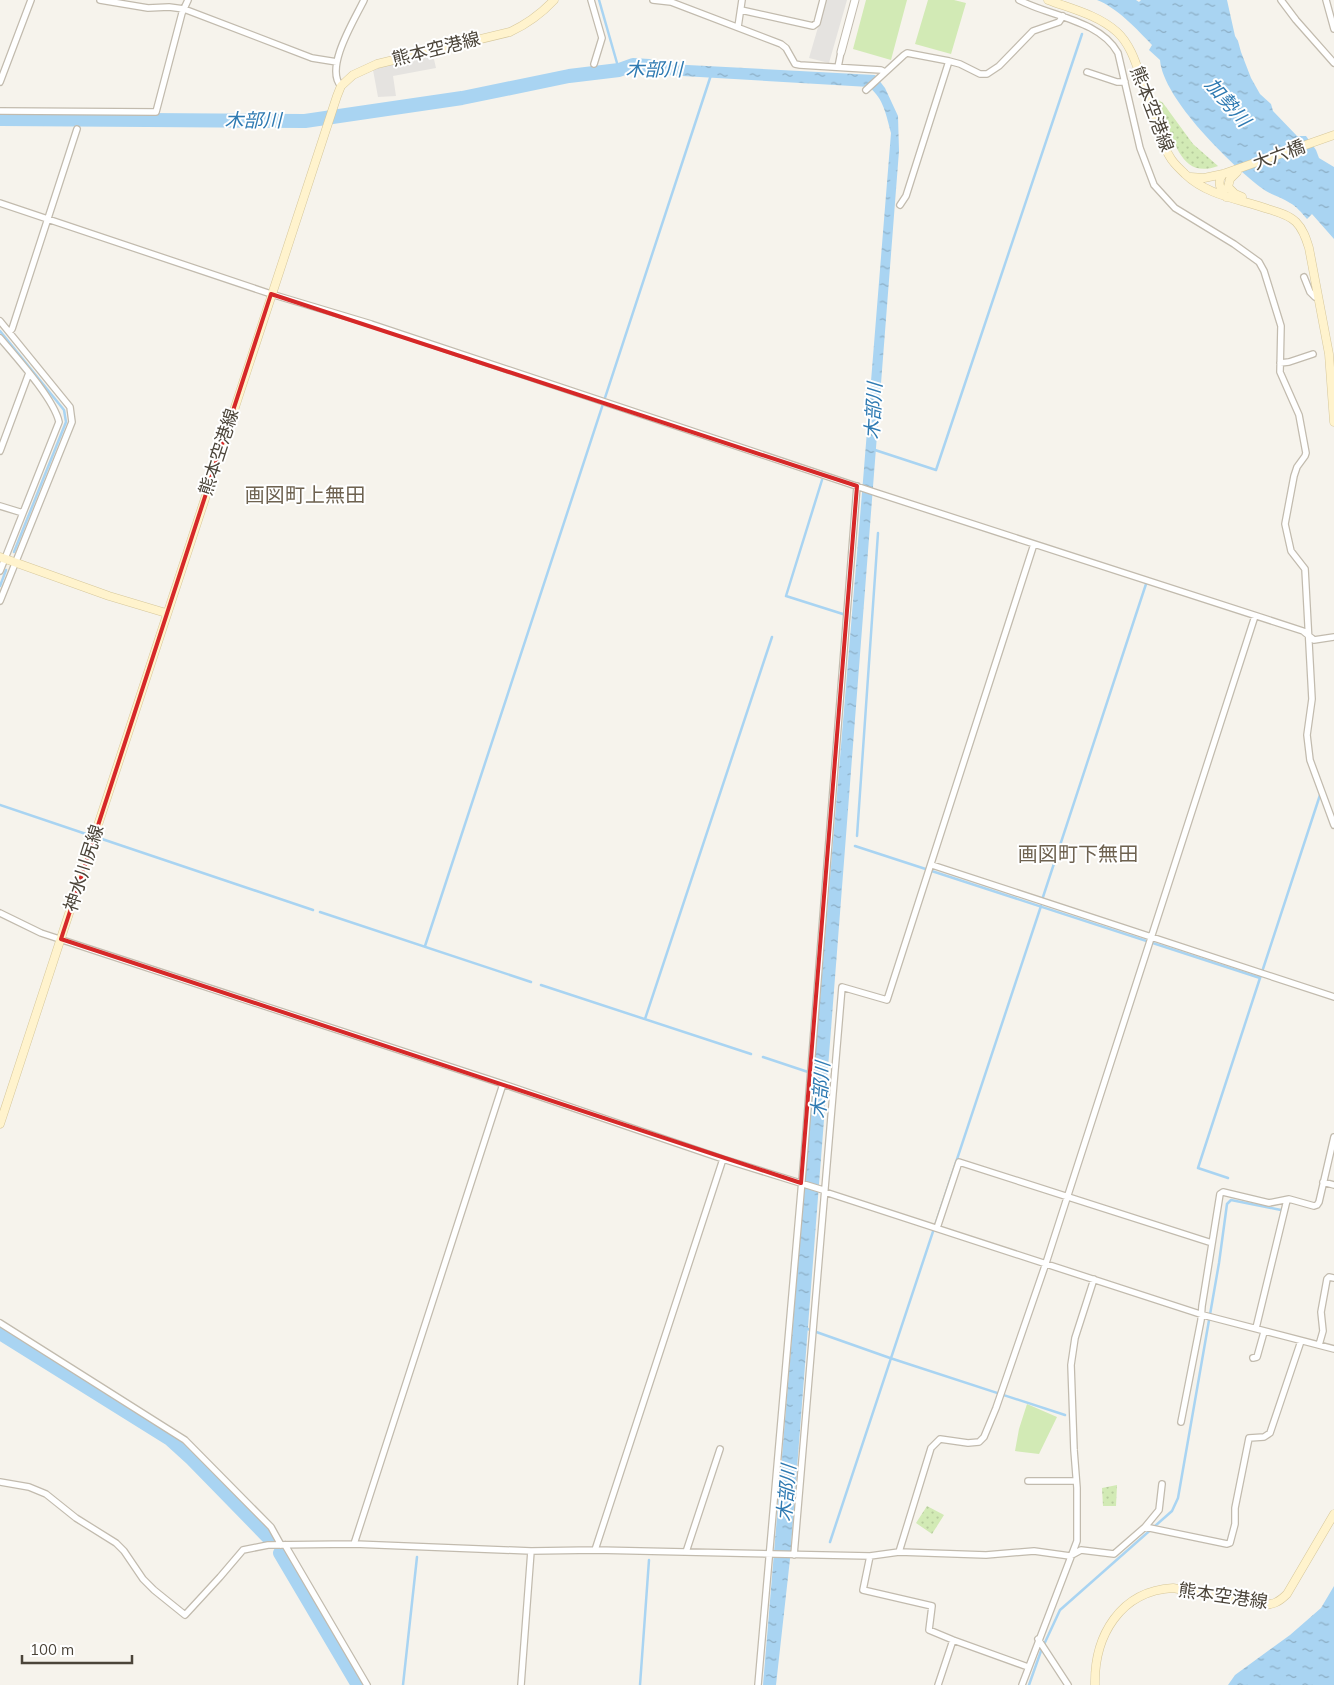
<svg xmlns="http://www.w3.org/2000/svg" width="1334" height="1685" font-family="Mulish,'Noto Sans JP',sans-serif">
  <defs>
    <pattern id="grass-dots" width="8" height="8" patternUnits="userSpaceOnUse" patternTransform="scale(1.25)"><rect width="8" height="8" fill="#d2eab5"/><path d="M2 2h.1M6 6h.1" fill="none" stroke="#b6ca9c" stroke-width="1.8" stroke-linecap="round"/></pattern>
    <pattern id="water-ripples" width="26" height="14" patternUnits="userSpaceOnUse" patternTransform="scale(1.25)"><rect width="26" height="14" fill="#a9d4f2"/><path d="M2 4q2-2 4 0t4 0M15 11q2-2 4 0t4 0" fill="none" stroke="#8caec5"/></pattern>
  </defs>
  <rect width="100%" height="100%" fill="#f6f3ec"/>
  <path fill="url(#grass-dots)" d="M1157,99L1163,103L1193,144L1218,166C1183,179 1176,145 1165,120C1162,112 1159,107 1157,99Z
    M1117,1485L1116,1506H1103L1102,1488Z
    M927,1506L944,1515L932,1534L916,1523Z"/>
  <path fill="#d2eab5" d="M866,0H907L891,60L853,49Z
    M928,0H954L966,3L951,54L915,44Z
    M1027,1404L1057,1417L1039,1454L1015,1451L1019,1429Z"/>
  <path fill="#e5e3e0" d="M826,0H847L829,63L809,58Z
    M433,55L436,68L393,76L396,96L378,97L373,70L385,65Z"/>
  <path fill="url(#water-ripples)" d="M1097,0H1136L1139,2L1141,0H1227L1235,36L1238,41L1241,52L1251,78L1260,94L1271,104L1273,111L1297,136H1306L1316,150L1319,158L1334,167V239L1312,214L1307,219C1302,213 1296,206 1290,203C1282,197 1271,195 1263,189C1232,166 1163,99 1160,60L1149,50L1152,45C1138,30 1116,7 1097,0Z
    M630,62L875,75L885,88L898,116L899,151L790,1559L776,1685H763L862,493L891,133C886,115 884,99 869,87L631,73Z
    M1334,1586V1685H1228L1235,1675L1290,1635L1321,1608Z"/>
  <g fill="none" stroke-linecap="round" stroke-linejoin="round">
    <path stroke="#a9d4f2" stroke-width="2.5" d="M599,0L619,70
      M0,331L64,410L66,422L14,552
      M875,450L936,470L1082,34
      M822,480L786,596L846,615
      M0,586L6,570
      M0,805L89,835
      M857,836L878,533
      M99,838L313,910
      M855,846L1260,978L1198,1168L1228,1178
      M1043,897L1146,584
      M320,912L531,982
      M425,946L711,75
      M1260,978L1320,795
      M541,985L751,1054
      M645,1019L772,637
      M763,1057L808,1072
      M805,1328L890,1358L1065,1415
      M830,1542L1041,906
      M403,1685L417,1557
      M640,1685L649,1560
      M1029,1685L1041,1651L1060,1610L1172,1511L1178,1498L1219,1263L1227,1204L1231,1200L1281,1210"/>
    <path stroke="#a9d4f2" stroke-width="14" d="M0,119L305,121L462,98L569,76L619,70L633,65L649,66
      M0,1333L170,1439L192,1459L269,1538
      M280,1553L358,1685"/>
    <g stroke="#c2bbae" stroke-width="8">
      <path id="minor" d="M100,0L148,8L169,7L184,9L312,58L337,62
        M591,0L602,38L594,64
        M653,0L671,2L781,44L786,48L795,64L800,65L881,70L885,72
        M1019,0C1049,16 1100,20 1118,53L1140,148L1154,185L1175,208L1234,244L1259,262L1264,271L1281,326L1280,372L1299,415L1306,453L1305,456L1297,467L1294,476L1285,524L1291,551L1305,569L1312,699L1307,735L1310,760L1334,825
        M1281,0L1296,20L1334,63
        M1326,0L1334,29
        M741,10L813,26L817,23L823,0
        M738,27L742,0
        M838,67L841,52
        M1087,72L1117,82H1125
        M0,82L31,0
        M341,86C324,68 355,19 364,0
        M866,90L904,55L907,53L949,61L960,64L980,74H987L999,66L1033,31L1059,22L1063,16
        M0,111L156,112L182,13L188,0
        M0,203L271,294L371,324L877,493L1303,631L1314,640L1334,637
        M900,205L906,196L949,61
        M1304,277L1310,292L1315,297H1318
        M0,321L70,407L72,422L0,601
        M9,332L12,329L77,129
        M0,338C16,357 54,399 59,422L0,571
        M1280,363L1289,362L1313,354
        M0,451L29,373
        M0,506L23,513
        M932,865L1334,997
        M0,913L41,933L503,1084L723,1159L823,1190L825,1192L1203,1315L1334,1349
        M1323,1182L1334,1185
        M937,1228L959,1162L1212,1243
        M0,1323L185,1440L271,1527L281,1545
        M1256,1328L1287,1200
        M1319,1345L1323,1331L1321,1312L1327,1279L1329,1277L1334,1278
        M1253,1358L1257,1357L1264,1332
        M1181,1422L1201,1320L1202,1306L1220,1194L1223,1192L1269,1203L1289,1199L1314,1206L1317,1205L1319,1202L1334,1137
        M1028,1481H1076
        M0,1482L29,1487L46,1494L76,1518L116,1543L124,1551L143,1579L154,1590L185,1615L220,1577L243,1550L268,1545L354,1544L531,1551L595,1550L870,1556L899,1552L986,1555L1034,1551L1070,1556L1081,1550L1114,1554L1145,1527L1227,1544L1230,1543L1235,1524V1508L1249,1438L1264,1437L1270,1433L1301,1341
        M1145,1527L1159,1510L1162,1484
        M354,1544L503,1084
        M285,1545L367,1685
        M595,1550L723,1159
        M686,1552L720,1449
        M899,1552L931,1448L940,1439L968,1443L979,1442L984,1437L996,1408L1046,1263L1255,616
        M794,1555L842,987L887,1000L1034,544
        M870,1556L863,1590L932,1606L929,1630L953,1640L1028,1667
        M1038,1639L1068,1685
        M521,1685L531,1551
        M758,1685L804,1157L857,486
        M938,1685L953,1640
        M1022,1685L1077,1541V1488L1074,1450L1071,1365L1075,1338L1094,1279"/>
    </g>
    <g stroke="#c2bbae" stroke-width="9">
      <path id="tertiary" d="M841,52L855,0"/>
    </g>
    <g stroke="#d6c79b" stroke-width="9">
      <path id="secondary" d="M1048,0C1072,9 1098,15 1117,32C1129,43 1135,60 1140,75C1148,98 1157,137 1170,157C1173,163 1180,169 1185,174C1208,196 1240,199 1268,209C1278,212 1289,215 1296,222C1303,229 1306,238 1309,248L1329,354L1334,422
        M1237,172L1230,179L1228,187L1235,194L1242,197
        M1223,174C1216,182 1221,190 1226,197
        M1191,177L1204,178L1223,174L1334,135
        M0,557L109,596L166,613
        M0,1124L337,96L341,86L353,75L377,64L510,32C527,24 541,14 554,0
        M1095,1685C1094,1636 1120,1591 1173,1588L1262,1605C1273,1605 1279,1602 1287,1594L1334,1514"/>
    </g>
    <use href="#minor" stroke="#fff" stroke-width="5.5"/>
    <use href="#tertiary" stroke="#fff" stroke-width="7"/>
    <use href="#secondary" stroke="#fff3cd" stroke-width="8"/>
  </g>
  <path fill="none" stroke="#d62828" stroke-width="4" stroke-linejoin="round" d="M271,294L857,486L801,1183L61,939Z"/>
  <g text-anchor="middle" stroke-width="4" stroke-linejoin="round" paint-order="stroke">
    <g font-size="18" fill="#4b4439" stroke="#fff">
      <text transform="translate(436 49) rotate(-14)" y="6">熊本空港線</text>
      <text transform="translate(1152 109) rotate(69)" y="6">熊本空港線</text>
      <text transform="translate(1279 155) rotate(-20)" y="6">大六橋</text>
      <text transform="translate(219 452) rotate(-72)" y="6">熊本空港線</text>
      <text transform="translate(84 868) rotate(-72)" y="6">神水川尻線</text>
      <text transform="translate(1223 1596) rotate(8)" y="6">熊本空港線</text>
    </g>
    <g font-size="19" font-style="italic" fill="#2e7ab2" stroke="#fff">
      <text x="654" y="76">木部川</text>
      <text transform="translate(1228 102) rotate(49)" y="7">加勢川</text>
      <text x="253" y="127">木部川</text>
      <text transform="translate(873 411) rotate(-87)" y="7">木部川</text>
      <text transform="translate(820 1090) rotate(-85)" y="7">木部川</text>
      <text transform="translate(786 1493) rotate(-85)" y="7">木部川</text>
    </g>
    <g font-size="20" fill="#6e6250" stroke="#fff">
      <text x="305" y="502">画図町上無田</text>
      <text x="1078" y="861">画図町下無田</text>
    </g>
  </g>
  <path d="M22 1655v8h110v-8" fill="none" stroke="#4b4439" stroke-width="2.5"/>
  <text x="30" y="1655" font-size="15" fill="#4b4439" stroke="#ffffff" stroke-width="4" paint-order="stroke">100 m</text>
</svg>
